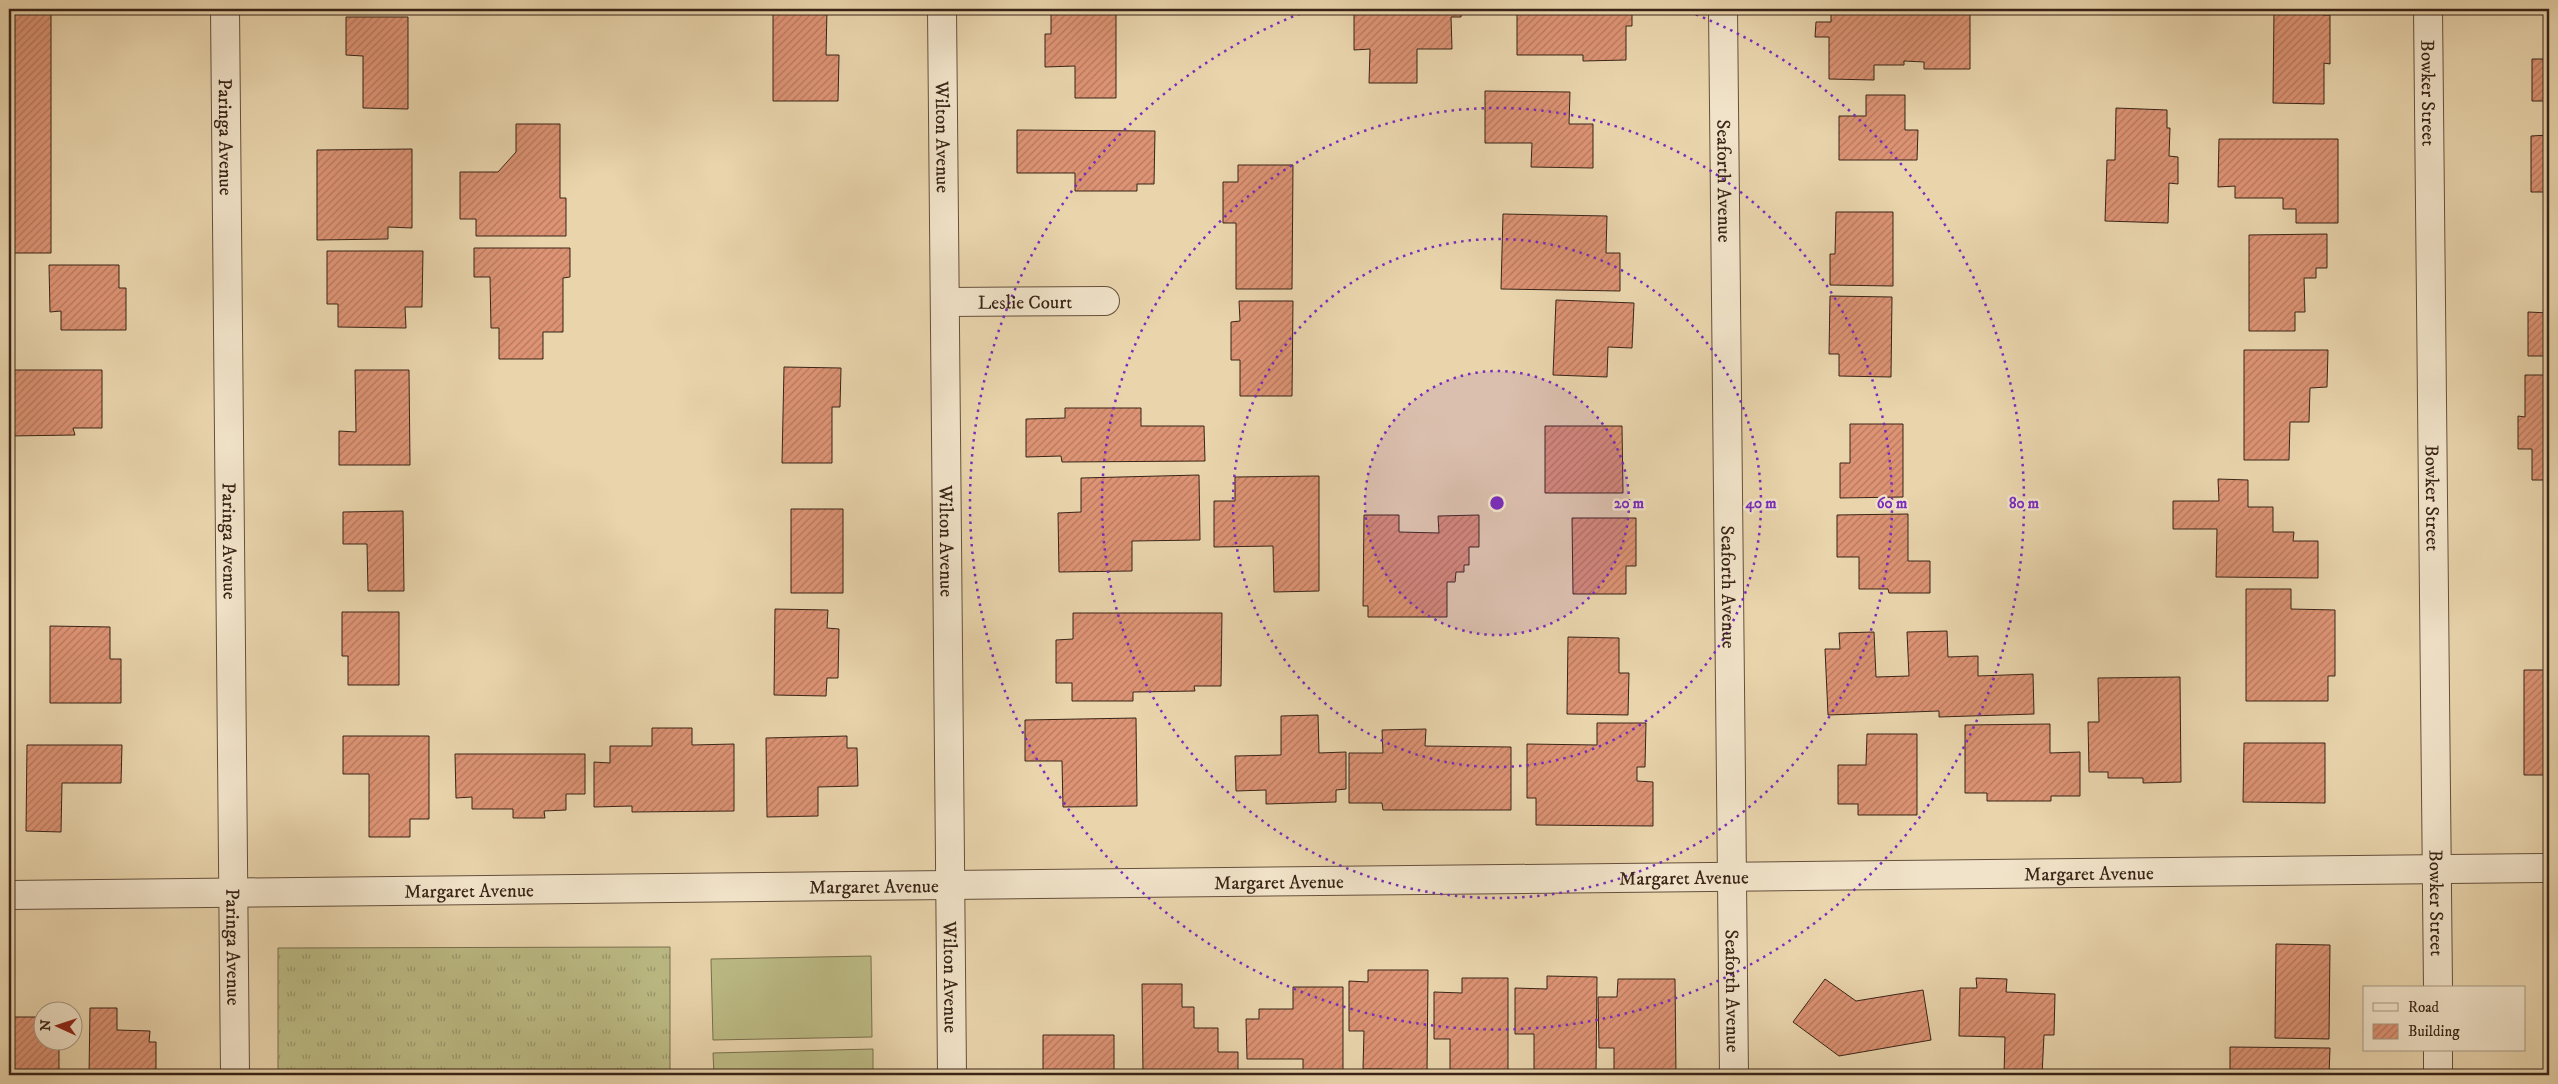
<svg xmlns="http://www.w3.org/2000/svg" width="2558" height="1084" font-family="'IM FELL DW Pica',serif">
  <defs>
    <pattern id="grass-tufts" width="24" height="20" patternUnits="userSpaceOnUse" patternTransform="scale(1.25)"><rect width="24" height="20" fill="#bcbb85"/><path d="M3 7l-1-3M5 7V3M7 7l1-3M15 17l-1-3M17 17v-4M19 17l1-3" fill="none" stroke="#9a986c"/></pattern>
    <pattern id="building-hatch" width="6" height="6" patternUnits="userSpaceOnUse" patternTransform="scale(1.25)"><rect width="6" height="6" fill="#dd9374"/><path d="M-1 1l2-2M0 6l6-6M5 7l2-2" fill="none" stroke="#b4785e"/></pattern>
  </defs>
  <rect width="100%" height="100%" fill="#e9d4ac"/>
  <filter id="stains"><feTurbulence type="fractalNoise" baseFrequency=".004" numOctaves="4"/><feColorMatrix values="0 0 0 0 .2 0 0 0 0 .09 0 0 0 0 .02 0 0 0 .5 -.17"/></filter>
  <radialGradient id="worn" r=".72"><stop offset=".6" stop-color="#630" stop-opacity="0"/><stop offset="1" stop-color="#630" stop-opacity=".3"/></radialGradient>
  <path fill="url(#grass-tufts)" stroke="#7a704e" d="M670,947V1075H278V948Z"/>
  <path fill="#bcbb85" stroke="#7a704e" d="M871,956L872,1037L713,1040L711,959Z
    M873,1049V1075H714L713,1053Z"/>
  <path fill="url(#building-hatch)" stroke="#392417" d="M9,9H51V253H9Z
    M773,9H827L826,55H839L838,101H773Z
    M1354,9H1462L1461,17H1451L1452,49H1417V83H1369L1370,49L1354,50Z
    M1517,9H1632V26H1626V60L1583,61V55H1517Z
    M1819,9H1970V69H1924V62L1904,61V65H1874V80L1829,79V37H1815L1816,22H1831V12H1819Z
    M2274,9H2323V15H2330V64L2324,63V104L2273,103Z
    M1051,10H1116V98H1075V66L1045,67V34H1051Z
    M346,17H408V109L363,108V56L346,55Z
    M2532,59H2549V101H2532Z
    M1485,91L1570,92L1569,124H1593V168L1531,167L1532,143H1485Z
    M1866,95H1905V130H1918L1917,160H1839V116H1866Z
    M2116,108L2167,110V128H2170L2169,156L2178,157V184L2169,183L2168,223L2105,221L2107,160H2115Z
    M516,124H560V198H566V236H476V219H460V172H498L516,152Z
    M1017,130L1155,131L1154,184H1137V191H1075V173H1017Z
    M2549,135V192H2531V136Z
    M2219,139H2338V223H2296V209H2283V198H2235V186L2218,187Z
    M412,149V228L388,227V239L317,240V150Z
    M1238,165H1293L1292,289H1236V223H1223V182H1238Z
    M1836,212H1893V286L1830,285V254H1835Z
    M1503,214L1607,216L1606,253H1620V291L1501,289Z
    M2327,234V268H2316V278H2304L2305,312H2295V331H2249V235Z
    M474,248H570V277L563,278V332H543V359H499V328H491L490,277H474Z
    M327,251H423L422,307H405L406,328L338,327V304H327Z
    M49,265H119V288H126V330H61V311L50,312Z
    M1830,296L1892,297L1891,377L1839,376V354H1829Z
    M1556,300L1634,303L1632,348L1608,347L1607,377L1553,375Z
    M1239,301H1293L1292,396H1240V360H1231V322L1240,321Z
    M2528,312L2549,313V356H2528Z
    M2244,350H2328L2327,387L2310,388L2309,422H2290L2289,460H2244Z
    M784,367L841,368L840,407H832V463H782Z
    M9,370H102V428H73L75,435L9,436Z
    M355,370H409L410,465H339V431L356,432Z
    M2525,375H2549V480H2532V449H2518V416L2525,417Z
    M1065,408H1141V426H1204L1205,461L1062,462L1061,456L1026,457V419L1065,418Z
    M1850,424H1903V497L1840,498V463H1850Z
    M1545,426H1622L1623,493H1545Z
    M1199,475L1200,540L1132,541V571L1059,572L1058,513L1081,512V478Z
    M1319,476V591L1274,592L1273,546L1214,547V501H1235V477Z
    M2218,479L2248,480V507H2273V532H2294L2293,541H2318V578L2216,577L2217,529H2173V501H2219Z
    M791,509H843V593H791Z
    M403,511L404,591H368L367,544H343V512Z
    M1908,514V561H1930V593H1889L1888,589H1859V557H1837V515Z
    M1364,515H1399V532L1439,533L1438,516L1479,515V547H1469V565H1464V572H1456L1455,582H1447V617H1368V606H1363Z
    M1572,518H1636V566H1626V594H1573Z
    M2246,589H2291V609L2335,610V676H2328V701H2246Z
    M775,609L828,610L827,628L839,629L838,678H827L826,696L774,695Z
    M342,612H399V685H348V656H342Z
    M1073,613H1222L1221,686H1194L1195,691L1133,692V701H1072V683H1056V640L1073,639Z
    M50,626L110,627V659H121V703H50Z
    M1947,631L1948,657L1978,656V676L2033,674L2034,714L1939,717V711L1828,715L1825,649H1840L1839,633L1874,632L1876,677L1909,676L1907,632Z
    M1568,637L1619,638V673H1629L1628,715L1567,714Z
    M2524,670H2549V775H2524Z
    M2180,677L2181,782L2143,783V778H2108V772H2089L2088,722H2099L2098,678Z
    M1318,715L1319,753L1346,752V789L1336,790V802L1266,804V790L1236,791L1235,756L1281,755V716Z
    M1136,718L1137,806L1063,807L1062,761H1025V720Z
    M1597,723H1646L1645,767H1637V781L1653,782V826L1536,825V798H1527V744L1597,745Z
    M2050,724V753L2080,752V796H2051V801H1987V793H1965V725Z
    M652,728H692V745L734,744V811L632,812V806L594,807V762L610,763V746H652Z
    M1426,729L1425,746L1511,747V810H1383L1382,803H1349V753H1383L1382,730Z
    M1867,734H1917V815H1858V804H1838V765H1866Z
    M343,736H429V819H410V837H369V774H343Z
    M847,736V748H857L858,786L818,787V816L767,817L766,738Z
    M2244,743H2325V803L2243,802Z
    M27,745H122L121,783H62L61,832L26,831Z
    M455,754H585V794H566V810L544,811L545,818H513V809H472V797L456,798Z
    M2276,944L2330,945L2329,1039L2275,1038Z
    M1368,970H1428L1427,1075H1392V1069H1363L1364,1031H1349V981L1368,982Z
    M1547,976L1597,977L1596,1075L1534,1073V1034H1515V988L1547,989Z
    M1462,978H1508V1075H1450V1039H1434V992L1462,993Z
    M1976,978L2007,979L2006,992L2055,994L2054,1035H2044L2042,1075H2004L2005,1037L1959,1036L1960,988H1977Z
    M1618,979H1675L1676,1075H1614V1048H1599L1598,997H1617Z
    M1825,979L1856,1001L1923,990L1931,1040L1839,1056L1793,1022Z
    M1142,984H1182V1007H1194V1028H1218V1052H1238V1075H1143Z
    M1293,987H1343V1075H1303V1059H1247L1246,1019H1259V1009H1293Z
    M90,1008H117V1030L150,1031L149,1042H156V1075H89Z
    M9,1017H42V1042H59V1070H80L81,1075H9Z
    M1043,1035H1114V1075H1043Z
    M2230,1047L2330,1048L2329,1075H2230Z"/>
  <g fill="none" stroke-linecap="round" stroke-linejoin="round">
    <g stroke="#65503c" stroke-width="30">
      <g id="minor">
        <path id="s1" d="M225,9L235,1075"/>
        <path id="s2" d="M942,9L952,1075"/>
        <path id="s3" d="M1723,9L1734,1075"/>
        <path id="s4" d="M2428,9L2438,988"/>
        <path id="s5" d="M945,302L1105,301"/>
        <path id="s6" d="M9,895L2549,868"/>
        <path d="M2438,1050V1075"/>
      </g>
    </g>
    <use href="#minor" stroke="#f1e3c9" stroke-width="28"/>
  </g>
  <circle cx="1497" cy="503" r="132" fill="#7b2cbf" fill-opacity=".12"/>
  <g fill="none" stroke="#7b2cbf" stroke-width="2.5" stroke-dasharray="2.5 5">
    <circle cx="1497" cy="503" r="132"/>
    <circle cx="1497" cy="503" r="264"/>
    <circle cx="1497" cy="503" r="395"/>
    <path d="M1682 9A527 527 0 1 1 1312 9"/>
  </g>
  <g text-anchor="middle" stroke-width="4.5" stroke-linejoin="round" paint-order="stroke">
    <g font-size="19" fill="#392417" stroke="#f1e3c9">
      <text dy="7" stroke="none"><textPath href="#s4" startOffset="84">Bowker Street</textPath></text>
      <text dy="7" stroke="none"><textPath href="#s1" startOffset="128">Paringa Avenue</textPath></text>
      <text dy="7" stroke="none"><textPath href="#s2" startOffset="128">Wilton Avenue</textPath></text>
      <text dy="7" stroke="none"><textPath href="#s3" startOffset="172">Seaforth Avenue</textPath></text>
      <text dy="7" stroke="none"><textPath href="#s5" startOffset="80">Leslie Court</textPath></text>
      <text dy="7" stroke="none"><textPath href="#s4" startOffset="489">Bowker Street</textPath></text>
      <text dy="7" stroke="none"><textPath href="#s1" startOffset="532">Paringa Avenue</textPath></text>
      <text dy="7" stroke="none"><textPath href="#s2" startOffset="532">Wilton Avenue</textPath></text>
      <text dy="7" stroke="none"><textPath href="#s3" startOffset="578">Seaforth Avenue</textPath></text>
      <text dy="7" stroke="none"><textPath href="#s6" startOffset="2080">Margaret Avenue</textPath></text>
      <text dy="7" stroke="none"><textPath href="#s6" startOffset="1675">Margaret Avenue</textPath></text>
      <text dy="7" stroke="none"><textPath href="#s6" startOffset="1270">Margaret Avenue</textPath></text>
      <text dy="7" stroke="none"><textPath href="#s6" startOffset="865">Margaret Avenue</textPath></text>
      <text dy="7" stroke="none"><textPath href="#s6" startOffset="460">Margaret Avenue</textPath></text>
      <text dy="7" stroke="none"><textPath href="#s4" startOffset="894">Bowker Street</textPath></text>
      <text dy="7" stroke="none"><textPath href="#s1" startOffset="938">Paringa Avenue</textPath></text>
      <text dy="7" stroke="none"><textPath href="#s2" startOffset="968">Wilton Avenue</textPath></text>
      <text dy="7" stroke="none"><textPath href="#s3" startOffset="982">Seaforth Avenue</textPath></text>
    </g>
  </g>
  <circle cx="1497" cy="503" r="8" fill="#7b2cbf" stroke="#f1e3c9" stroke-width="2.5"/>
  <g font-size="15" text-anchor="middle" font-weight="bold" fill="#7b2cbf" stroke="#f1e3c9" stroke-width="4.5" stroke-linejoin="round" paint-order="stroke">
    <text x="1629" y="508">20 m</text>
    <text x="1761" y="508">40 m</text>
    <text x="1892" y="508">60 m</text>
    <text x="2024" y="508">80 m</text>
  </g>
  <rect width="2558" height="1084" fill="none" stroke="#e9d4ac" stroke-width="30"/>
  <rect x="10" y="10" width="2538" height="1064" fill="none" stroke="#392417" stroke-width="2.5"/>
  <rect x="15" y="15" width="2528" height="1054" fill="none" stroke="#392417"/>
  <rect x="2363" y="986" width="162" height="65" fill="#f1e3c9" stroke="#a79782"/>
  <rect x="2373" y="1003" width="25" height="8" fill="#f1e3c9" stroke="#a79782"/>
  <text x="2408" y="1012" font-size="15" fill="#392417">Road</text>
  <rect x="2373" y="1024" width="25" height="15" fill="url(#building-hatch)" stroke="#a79782"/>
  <text x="2408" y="1036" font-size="15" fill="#392417">Building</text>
  <g transform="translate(58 1026) rotate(273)"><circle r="24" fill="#f1e3c9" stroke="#a79782"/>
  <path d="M0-4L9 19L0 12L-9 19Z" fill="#8f2418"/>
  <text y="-8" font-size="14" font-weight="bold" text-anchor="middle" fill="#392417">N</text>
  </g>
  <rect width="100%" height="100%" filter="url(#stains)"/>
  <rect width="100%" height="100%" fill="url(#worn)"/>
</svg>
